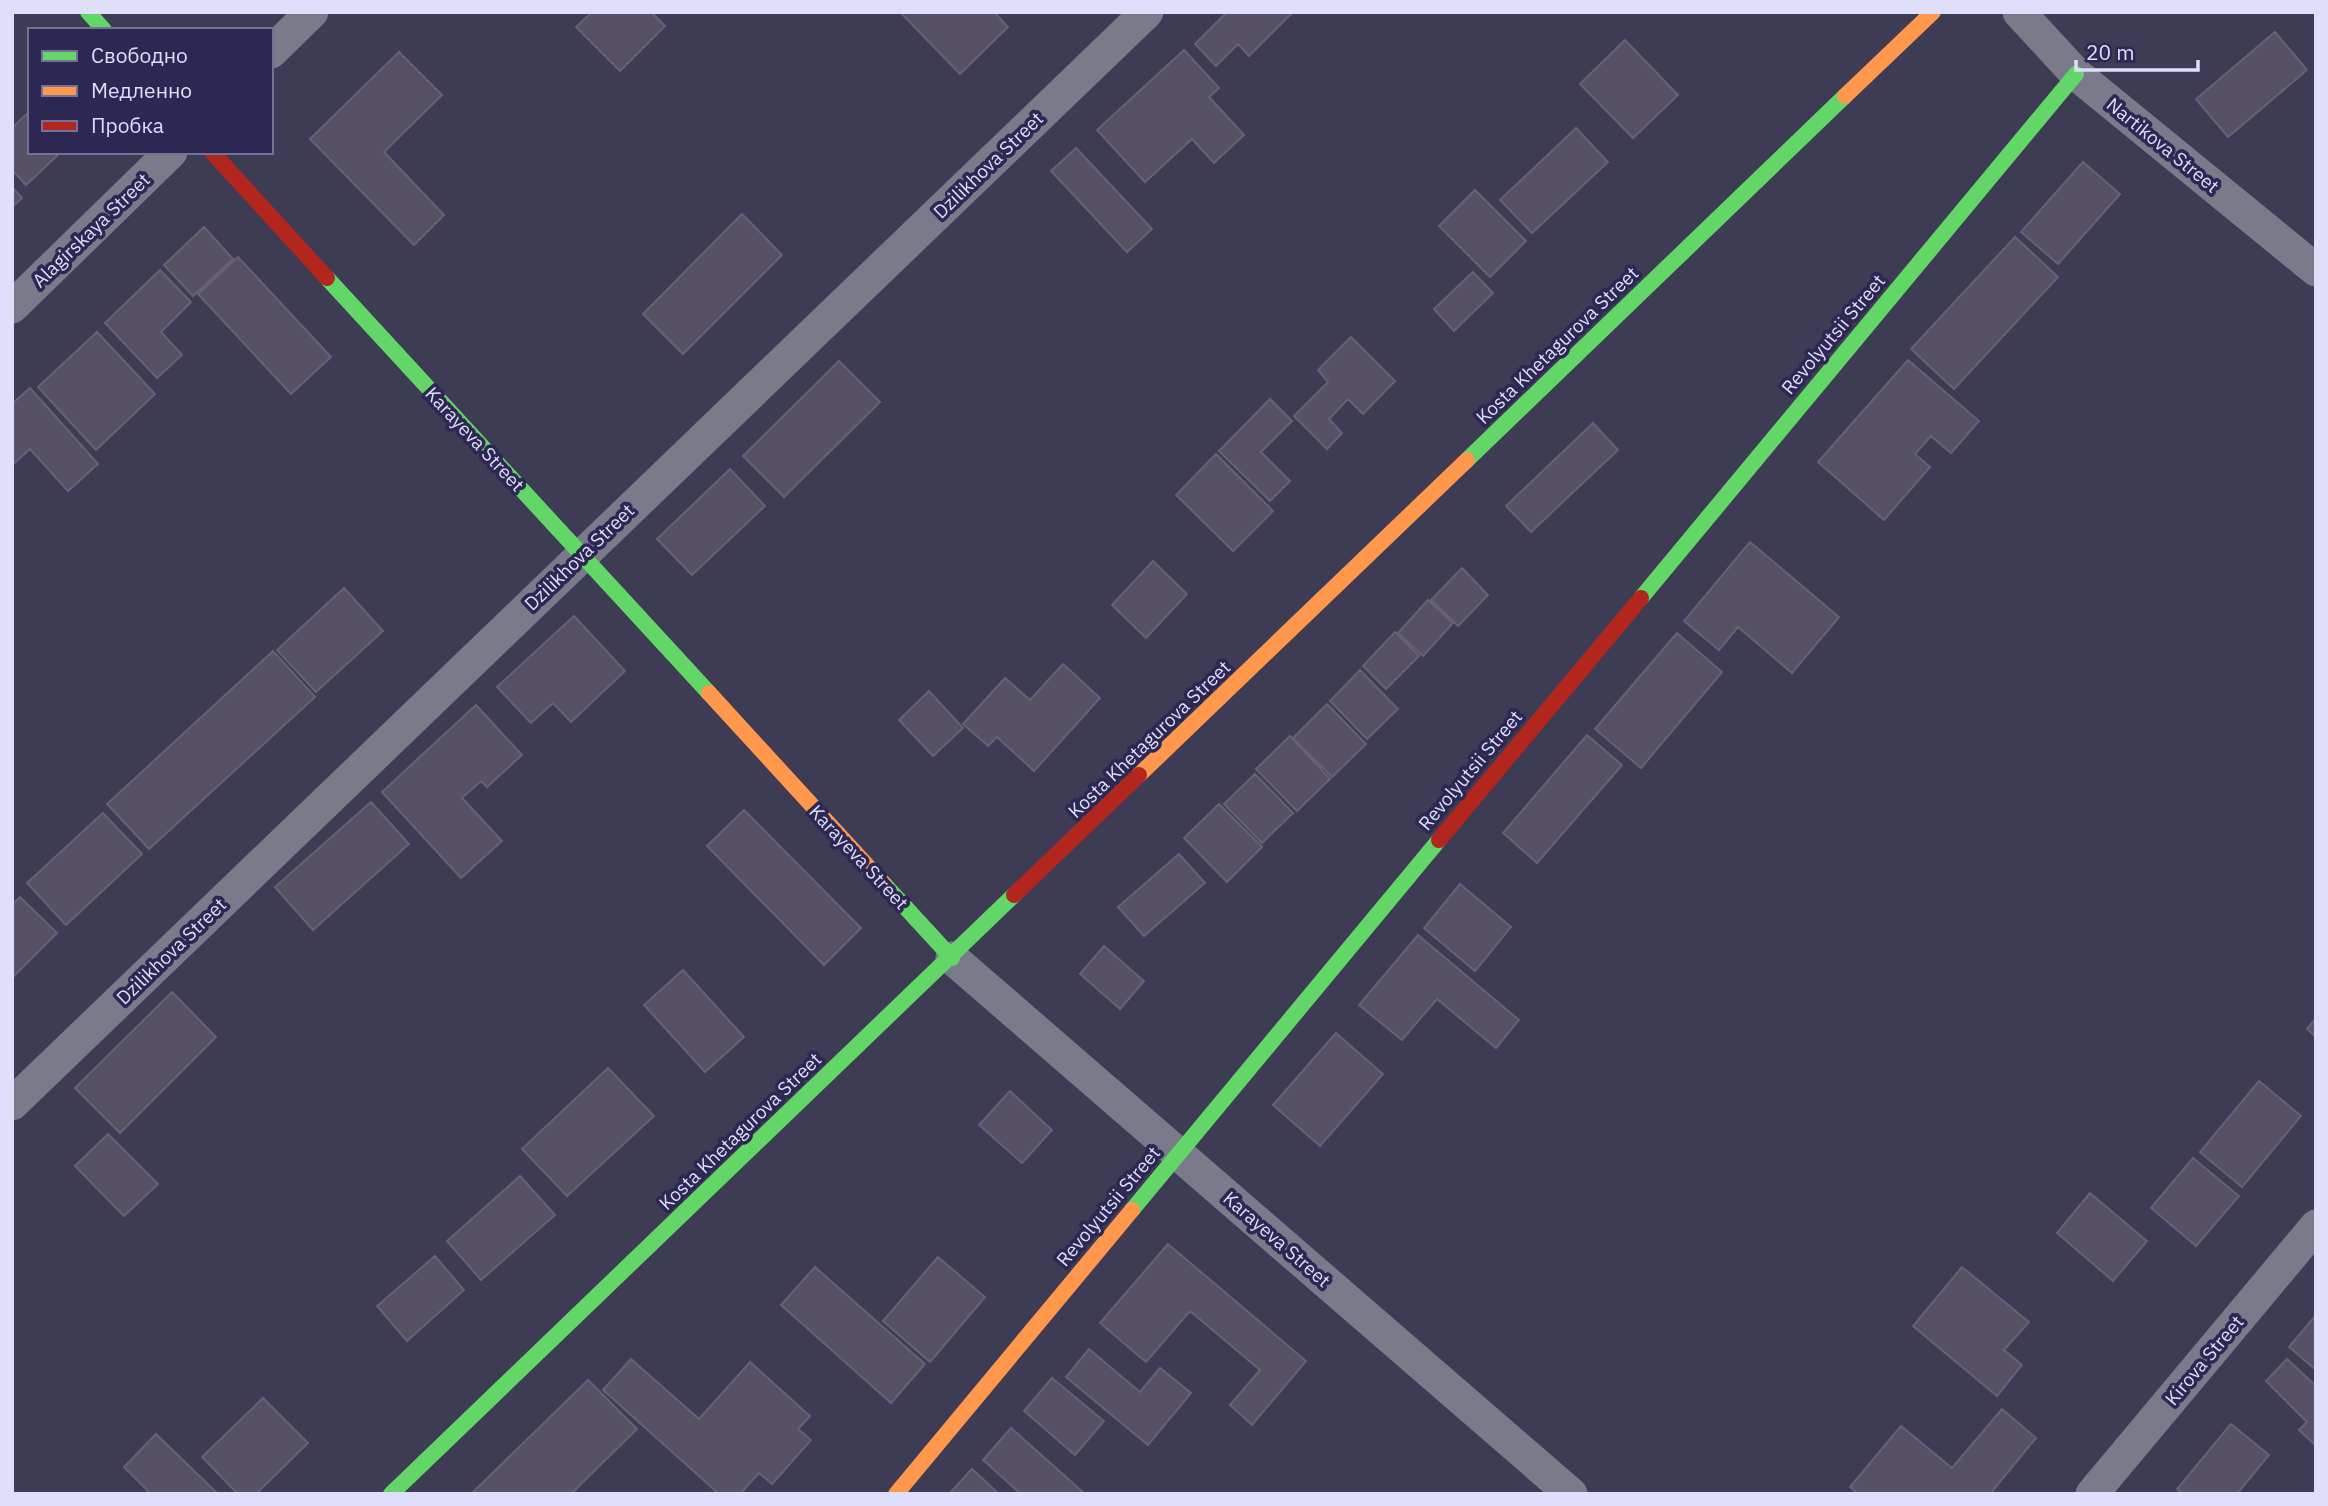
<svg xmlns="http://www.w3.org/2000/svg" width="2328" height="1506" font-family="'IBM Plex Sans',sans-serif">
  <rect width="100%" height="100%" fill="#3e3c54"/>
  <path fill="#575166" stroke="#676176" stroke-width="2" d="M592,12H651L665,26L620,71L576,27Z
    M900,12H994L1008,27L960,74Z
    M1227,12H1293L1249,56L1238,44L1216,66L1195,44Z
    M2275,32L2307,70L2228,137L2196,99Z
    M1625,40L1678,95L1633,138L1580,84Z
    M1184,50L1219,88L1209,97L1244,135L1214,163L1192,139L1145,182L1097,130Z
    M399,52L442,95L384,152L444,215L414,245L310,139Z
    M30,111V152H61L26,185L12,170V128Z
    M1576,128L1608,162L1532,233L1500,200Z
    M1076,148L1152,229L1127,252L1051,171Z
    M2083,162L2120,194L2058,264L2021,232Z
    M12,187L22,198L12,207Z
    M1475,190L1526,241L1490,277L1439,226Z
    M742,214L782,255L683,354L643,314Z
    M204,227L233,259L193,296L164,265Z
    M2015,237L2058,277L1954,389L1911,349Z
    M238,257L331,357L291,394L198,294Z
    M160,270L191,302L161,332L182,355L157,378L105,323Z
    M1473,272L1493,293L1454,331L1434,309Z
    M97,332L155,394L96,450L38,387Z
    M1351,337L1395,381L1363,414L1348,399L1329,419L1342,433L1327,449L1294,416L1328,382L1318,370Z
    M1908,360L1979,421L1951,453L1931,436L1915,454L1930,467L1884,520L1818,462Z
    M839,361L880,402L784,497L743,456Z
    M30,388L98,464L68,491L30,449L12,465V404Z
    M1270,399L1292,421L1261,452L1290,481L1270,501L1219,451Z
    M1593,423L1618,450L1531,532L1506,506Z
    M1216,454L1273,511L1233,551L1176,495Z
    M730,469L765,506L692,575L657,539Z
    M1750,542L1839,617L1792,673L1738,627L1719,650L1684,621Z
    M1153,561L1187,594L1146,638L1112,605Z
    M1462,568L1488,595L1458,626L1431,600Z
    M344,588L383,631L316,692L277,650Z
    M1428,600L1453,623L1423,656L1398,633Z
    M574,616L625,671L571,722L553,703L531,723L497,687Z
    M1395,632L1419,656L1386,689L1363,666Z
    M1677,633L1722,672L1641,768L1595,729Z
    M273,651L315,697L149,849L107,804Z
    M1063,664L1100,698L1034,771L997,737L988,746L963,724L1005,678L1030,700Z
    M1360,670L1398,709L1367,739L1330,701Z
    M929,691L963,728L933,756L899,720Z
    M1327,704L1366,744L1332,777L1293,738Z
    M476,705L522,755L487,787L481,781L462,798L502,841L461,878L382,792Z
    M1587,735L1622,765L1537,863L1503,833Z
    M1290,736L1330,779L1297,811L1256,769Z
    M1255,774L1293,813L1262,843L1224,804Z
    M371,802L409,844L313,930L275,887Z
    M1219,804L1262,847L1227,882L1184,838Z
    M744,810L861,928L824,965L707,846Z
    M103,813L142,854L66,925L27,883Z
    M1179,854L1205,883L1144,936L1118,907Z
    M1460,884L1511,927L1475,971L1424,928Z
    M20,897L57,933L12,978V905Z
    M1418,935L1519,1020L1496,1048L1437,999L1402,1040L1359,1005Z
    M1104,946L1144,981L1120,1009L1080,974Z
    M683,970L744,1037L705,1072L644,1005Z
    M172,992L216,1037L120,1133L75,1088Z
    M2316,1018V1037L2307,1029Z
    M1336,1033L1383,1074L1320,1146L1273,1105Z
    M608,1068L654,1116L567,1196L522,1149Z
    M2259,1081L2301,1116L2242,1187L2200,1152Z
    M1010,1091L1052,1130L1022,1163L979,1125Z
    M108,1134L158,1184L124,1216L75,1166Z
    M2193,1158L2239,1196L2196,1246L2151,1208Z
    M520,1176L555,1215L481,1280L447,1241Z
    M2090,1193L2147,1241L2113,1281L2057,1233Z
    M1168,1244L1306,1361L1252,1425L1230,1405L1260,1370L1190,1311L1146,1362L1100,1323Z
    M435,1256L464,1290L407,1341L377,1306Z
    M938,1257L985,1297L930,1362L883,1321Z
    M815,1267L925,1364L891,1403L781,1305Z
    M1962,1267L2029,1322L2004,1350L2022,1365L1997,1396L1913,1326Z
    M2316,1315V1370L2289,1347Z
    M1089,1349L1140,1392L1160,1368L1191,1393L1148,1445L1066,1377Z
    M631,1359L699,1419L750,1362L810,1416L798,1429L811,1440L772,1484L759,1473L740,1494H719L603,1390Z
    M2287,1359L2316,1386V1446L2299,1430L2307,1422L2266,1381Z
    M1052,1378L1104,1421L1075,1455L1024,1411Z
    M588,1380L637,1429L571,1494H471Z
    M263,1398L308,1443L256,1494H238L202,1457Z
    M2002,1409L2036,1438L1990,1494H1858L1850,1487L1901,1426L1952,1468Z
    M2231,1424L2269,1455L2237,1494H2183L2177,1489Z
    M1011,1428L1085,1494H1021L983,1460Z
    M156,1434L218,1494H151L124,1467Z
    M972,1469L999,1494H949Z"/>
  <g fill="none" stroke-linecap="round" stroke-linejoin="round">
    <path stroke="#7a7a8b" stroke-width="33" d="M2019,12L2076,74L2316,270
      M271,52L312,12
      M12,307L171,152
      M952,958L1571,1494
      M12,1104L1147,12
      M2092,1494L2316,1226"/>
    <path stroke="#63d668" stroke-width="16" d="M88,12L104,30
      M327,278L709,693
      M1467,460L1845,96
      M1641,598L2076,74
      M884,884L952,958
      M1132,1210L1439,840
      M391,1494L1014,895"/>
    <path stroke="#ff974d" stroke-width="16" d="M1845,96L1933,12
      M709,693L884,884
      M1139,775L1467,460
      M896,1494L1132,1210"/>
    <path stroke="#b3261e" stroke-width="16" d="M212,152L327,278
      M1439,840L1641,598
      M1014,895L1139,775"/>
  </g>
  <g text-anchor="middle" stroke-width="7" stroke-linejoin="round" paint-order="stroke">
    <g font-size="19" fill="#dfdefb" stroke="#2c2753">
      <text transform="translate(2163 145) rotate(39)" y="7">Nartikova Street</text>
      <text transform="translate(988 165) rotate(-44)" y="7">Dzilikhova Street</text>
      <text transform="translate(91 230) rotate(-44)" y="7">Alagirskaya Street</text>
      <text transform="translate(1833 334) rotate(-50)" y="7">Revolyutsii Street</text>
      <text transform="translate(1557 345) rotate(-44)" y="7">Kosta Khetagurova Street</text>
      <text transform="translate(475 439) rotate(47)" y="7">Karayeva Street</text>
      <text transform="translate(579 557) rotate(-44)" y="7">Dzilikhova Street</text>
      <text transform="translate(1149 739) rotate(-44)" y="7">Kosta Khetagurova Street</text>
      <text transform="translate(1470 770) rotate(-50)" y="7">Revolyutsii Street</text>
      <text transform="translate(859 857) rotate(47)" y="7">Karayeva Street</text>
      <text transform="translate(171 951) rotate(-44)" y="7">Dzilikhova Street</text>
      <text transform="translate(740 1131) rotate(-44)" y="7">Kosta Khetagurova Street</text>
      <text transform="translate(1108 1206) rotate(-50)" y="7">Revolyutsii Street</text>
      <text transform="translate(1277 1239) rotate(41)" y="7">Karayeva Street</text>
      <text transform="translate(2204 1360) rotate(-50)" y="7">Kirova Street</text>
    </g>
  </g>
  <rect width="2328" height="1506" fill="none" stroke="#dfdefb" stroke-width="28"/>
  <rect x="28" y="28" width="245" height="126" fill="#2c2753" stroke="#747096" stroke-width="2"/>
  <rect x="42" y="51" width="35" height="10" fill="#63d668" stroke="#747096" stroke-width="2"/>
  <text x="91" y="63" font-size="21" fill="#dfdefb">Свободно</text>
  <rect x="42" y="86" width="35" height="10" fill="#ff974d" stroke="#747096" stroke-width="2"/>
  <text x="91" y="98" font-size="21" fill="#dfdefb">Медленно</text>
  <rect x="42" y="121" width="35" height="10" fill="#b3261e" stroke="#747096" stroke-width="2"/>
  <text x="91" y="133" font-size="21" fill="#dfdefb">Пробка</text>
  <path d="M2076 60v10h122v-10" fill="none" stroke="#dfdefb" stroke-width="3.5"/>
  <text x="2086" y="60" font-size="21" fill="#dfdefb" stroke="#2c2753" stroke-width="5" paint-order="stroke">20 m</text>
</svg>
